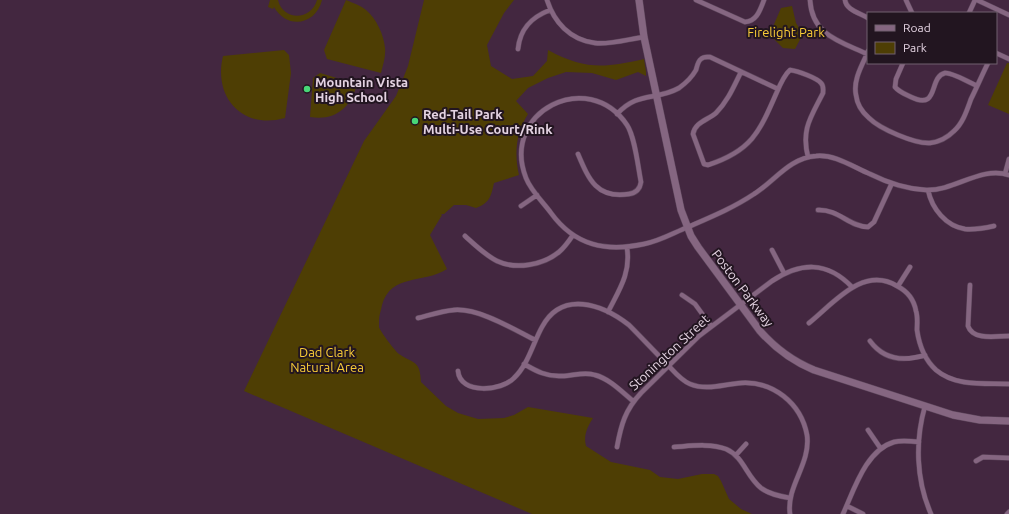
<svg xmlns="http://www.w3.org/2000/svg" width="1009" height="514" font-family="Ubuntu,sans-serif">
  <rect width="100%" height="100%" fill="#432740"/>
  <path fill="#4e3e04" d="M270,0H278C283,21 311,21 317,0H322C316,25 287,30 274,7L273,9L268,7Z
    M346,0C353,3 360,5 366,10C376,18 384,35 385,48C386,56 383,65 381,73L327,59L324,50Z
    M424,0H514L504,13L487,45L491,66L512,79L533,76L547,61L548,50C585,70 604,68 644,59L646,72V76L638,72L616,80L592,73L566,72L548,78L528,88L516,101L528,114C516,133 514,153 519,175L494,183C491,196 490,203 476,208L466,205H454L444,214H441L442,215L430,235L447,269C424,284 391,273 382,305C381,311 379,315 379,320C379,322 379,325 379,327C380,331 395,351 399,354C414,364 420,360 421,382L446,406L458,413L478,419L504,418L514,415L528,407L593,418C588,426 583,435 586,446L611,462L650,470L660,477L678,479L702,474H714L718,476L721,481L729,499L741,509L752,514H532L244,391L364,141L396,96L408,66Z
    M792,6L796,23L803,34L795,49L783,48L768,33L772,29L781,8Z
    M284,50L289,55L291,73L285,118C242,130 213,97 223,56Z
    M1007,63H1009V114L988,105Z
    M320,73L357,84C351,108 335,121 310,117L313,78Z"/>
  <g fill="none" stroke-linecap="round" stroke-linejoin="round">
    <g stroke="#5d465b" stroke-width="5.5">
      <path id="street" d="M547,0C554,22 570,40 595,43C609,45 629,39 644,37
        M696,0L745,22C757,21 760,10 764,0
        M810,0C812,35 839,41 867,54L868,51
        M845,0C846,10 860,13 868,18
        M906,0L912,13
        M977,0L1009,15
        M969,13L975,0
        M518,49C520,28 532,17 550,10
        M996,53L1009,59
        M867,54C861,67 853,81 856,95C857,104 862,112 869,118C880,129 915,144 930,143C939,142 948,137 954,131C963,123 967,110 971,99C977,87 982,75 988,63
        M903,63L896,79L895,87C899,92 905,94 911,97C940,111 928,77 945,73C951,72 971,83 977,86
        M741,72C734,86 728,101 716,113C708,120 695,122 693,134L704,164L708,165C751,151 759,133 776,94C779,87 784,75 790,70C798,71 817,78 821,83C824,86 823,89 823,93C811,117 801,129 808,157
        M617,114C638,91 656,101 679,88C686,83 692,77 696,70C697,66 698,61 701,59C704,56 707,57 710,57L778,89
        M578,154C589,180 597,199 629,194C636,193 640,189 641,182C638,167 635,137 627,125C588,67 500,112 526,178C531,191 543,202 551,213C575,246 606,252 644,244C660,241 673,233 688,227C711,217 733,208 754,194C775,181 789,158 816,156C835,154 853,167 870,174C888,183 906,189 926,190C955,191 980,166 1009,175
        M1005,174L1009,159
        M928,190C932,209 946,226 965,229C975,230 985,228 994,226
        M521,206L537,195
        M818,210C838,209 850,227 868,227L874,222L892,183
        M465,236C475,245 485,255 497,261C516,270 543,265 559,252C565,247 569,241 573,235
        M772,250L784,273
        M970,285L968,326C973,341 997,336 1009,336
        M898,286L910,267
        M682,295L695,304L711,326
        M608,312C619,290 631,273 627,248
        M418,318C430,315 442,311 454,310C479,308 513,329 535,340
        M809,323C833,304 863,265 897,286C907,291 914,300 916,311C918,317 917,324 917,330C919,344 925,360 936,370C956,387 985,383 1009,384
        M870,341C884,360 903,362 925,355
        M524,364C536,371 547,377 562,376C573,376 584,371 595,375C610,379 622,392 633,401
        M458,371C460,395 502,391 514,378C528,365 533,343 542,327C562,290 602,304 629,325C641,337 653,350 665,362C673,370 680,380 690,384C707,391 724,384 741,383C773,381 801,403 807,435C811,464 786,486 790,514
        M925,406C915,441 916,480 931,514
        M868,430L881,449
        M617,447C621,425 625,410 641,393L699,336L772,281C801,262 827,261 852,287
        M674,447C690,446 710,443 726,449C744,457 746,476 761,488C769,494 779,496 790,498
        M736,455L746,444
        M976,461L983,457L1009,458
        M847,506L863,514
        M843,514C854,490 866,450 894,442C901,440 911,441 919,442
        M1007,514L1009,512"/>
    </g>
    <g stroke="#5d465b" stroke-width="8">
      <path id="secondary" d="M639,0L644,37L681,210L691,236L698,247L760,331C775,348 792,361 814,370L953,415L980,420L1009,421"/>
    </g>
    <use href="#street" stroke="#856681" stroke-width="4.5"/>
    <use href="#secondary" stroke="#856681" stroke-width="7"/>
  </g>
  <g fill="#48d778" stroke="#221520" stroke-width="1.5">
    <circle cx="307" cy="89" r="4"/>
    <circle cx="415" cy="121" r="4"/>
  </g>
  <g text-anchor="middle" stroke-width="4" stroke-linejoin="round" paint-order="stroke">
    <g font-size="13" fill="#f9cc38" stroke="#221520">
      <text x="786" y="37">Firelight Park</text>
      <text x="327" y="357">Dad Clark<tspan x="327" dy="15">Natural Area</tspan></text>
    </g>
    <g font-size="13" font-weight="bold" fill="#e4d3e2" stroke="#221520" text-anchor="start">
      <text x="315" y="87">Mountain Vista<tspan x="315" dy="15">High School</tspan></text>
      <text x="423" y="119">Red-Tail Park<tspan x="423" dy="15">Multi-Use Court/Rink</tspan></text>
    </g>
    <g font-size="13" fill="#e4d3e2" stroke="#221520">
      <text transform="translate(743 288) rotate(53)" y="5">Poston Parkway</text>
      <text transform="translate(669 352) rotate(-43)" y="5">Stonington Street</text>
    </g>
  </g>
  <rect x="867" y="12" width="130" height="52" fill="#221520" stroke="#70616e"/>
  <rect x="875" y="25" width="20" height="6" fill="#856681" stroke="#70616e"/>
  <text x="903" y="32" font-size="12" fill="#e4d3e2">Road</text>
  <rect x="875" y="42" width="20" height="12" fill="#4e3e04" stroke="#70616e"/>
  <text x="903" y="52" font-size="12" fill="#e4d3e2">Park</text>
</svg>
